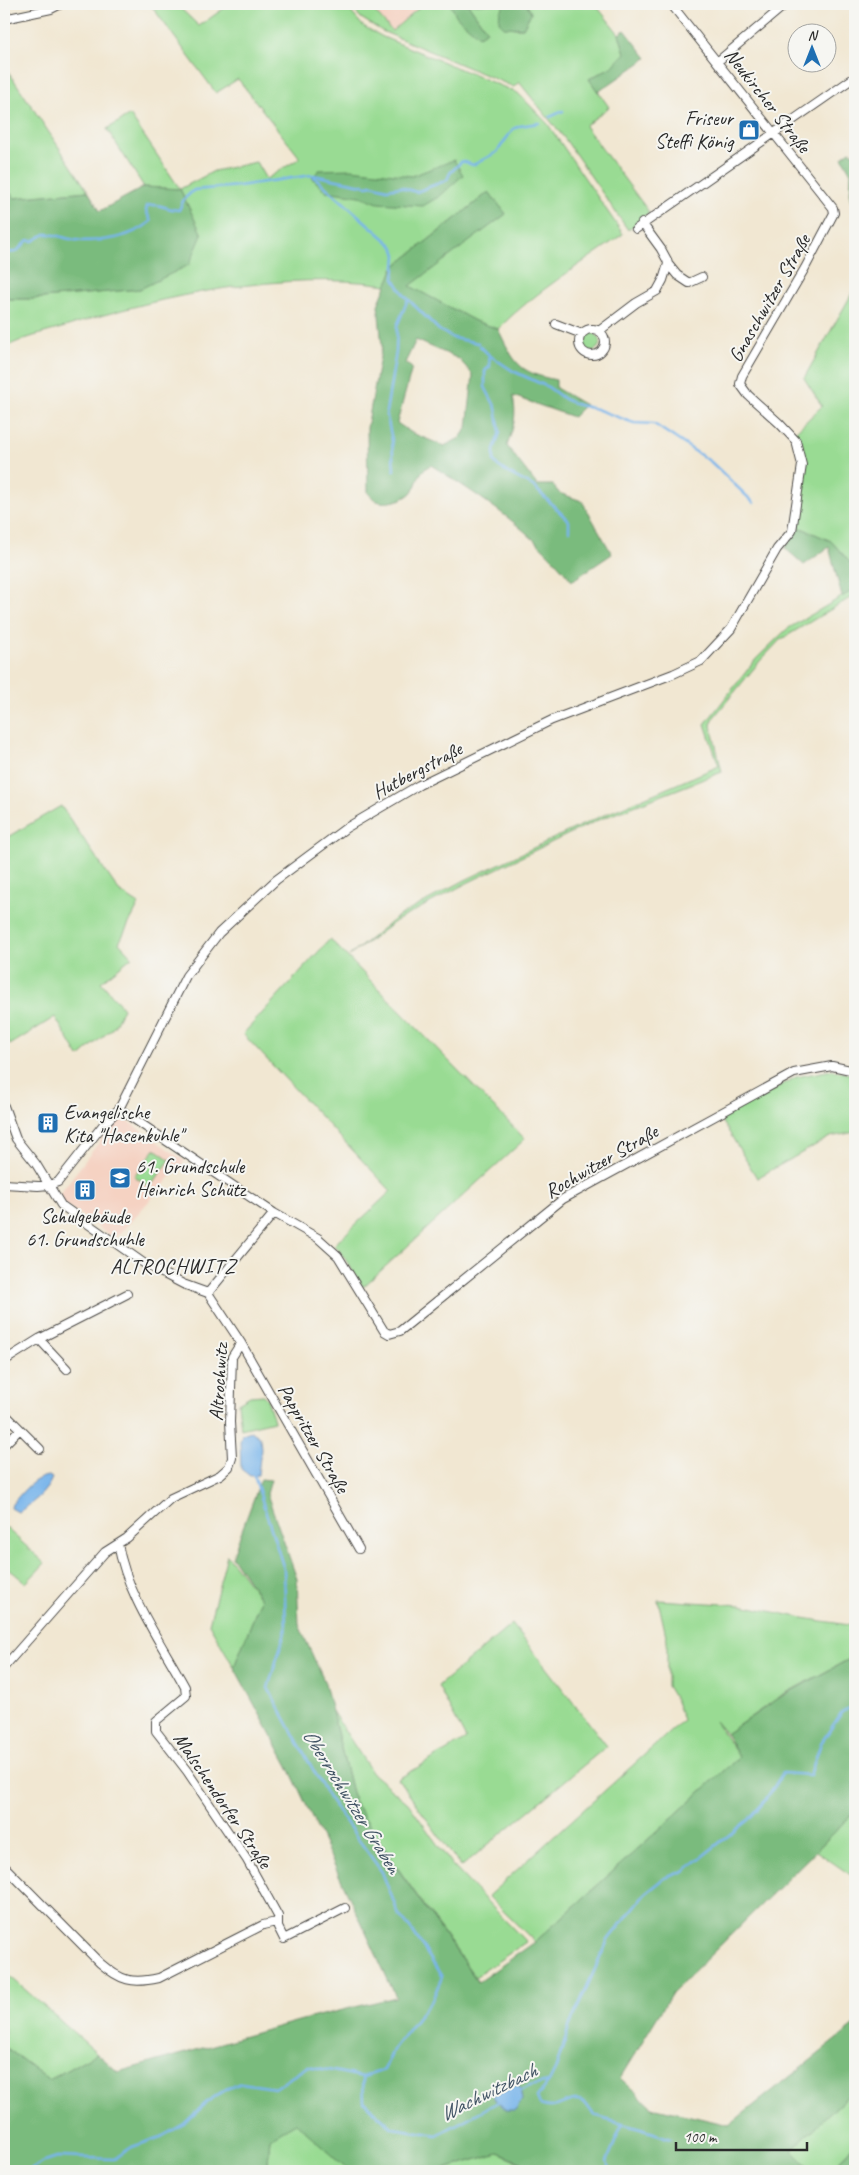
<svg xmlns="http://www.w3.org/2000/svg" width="859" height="2175" font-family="Caveat,sans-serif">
  <rect width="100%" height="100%" fill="#f6f6f2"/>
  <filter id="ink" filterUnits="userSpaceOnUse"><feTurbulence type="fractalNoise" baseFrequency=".02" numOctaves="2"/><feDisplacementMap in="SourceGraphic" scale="10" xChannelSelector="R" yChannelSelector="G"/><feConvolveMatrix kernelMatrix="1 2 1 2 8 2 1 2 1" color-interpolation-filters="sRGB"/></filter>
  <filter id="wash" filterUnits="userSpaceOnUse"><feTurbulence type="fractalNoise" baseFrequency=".0096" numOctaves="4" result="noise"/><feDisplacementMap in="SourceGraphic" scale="20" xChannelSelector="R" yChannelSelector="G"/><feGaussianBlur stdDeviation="1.12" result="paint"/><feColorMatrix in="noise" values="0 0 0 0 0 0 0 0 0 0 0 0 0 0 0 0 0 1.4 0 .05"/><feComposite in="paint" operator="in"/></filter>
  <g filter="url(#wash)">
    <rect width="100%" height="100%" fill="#f1e7d2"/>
    <path fill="#f5d2c2" d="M368,4H423L392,31Z
      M116,1120H126L185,1161L115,1239L64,1203L58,1196Z"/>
    <path fill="#99db93" stroke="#62835f" d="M150,4H176L199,26L230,4H344L363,26L383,37L518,93L547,123L623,234C582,264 534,292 498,329L475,321L409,286L506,214L489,192L394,267L387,285C283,270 163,295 65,327C45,333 22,338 4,348V299H32L140,289L202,235L180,189L144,187L107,129L130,115L180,189L214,171L256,162L266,179L300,158L238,79L216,93Z
      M365,4H368L392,31L423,4H450L487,31L468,4H506L500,11L513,28H523L531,13L526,4H595L619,34L625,53L613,66L589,79L609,107L585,126L649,212L628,230L565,139L519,82L514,87L382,31L361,18L355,11Z
      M4,65L88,191L14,198L8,190L4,193Z
      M855,288V568L831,541L799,527C798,488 816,471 793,434L822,406L804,378Z
      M582 342a9 9 0 1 1 18 0a9 9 0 1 1-18 0Z
      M855,589V595L780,640L760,661L714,717L711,725L722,772L598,820L467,883L396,921L349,956L397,917L465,880L597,818L719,766L705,724L756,659L787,629Z
      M61,806L119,891L139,904L119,943L132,957L101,982L123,1008L114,1027L79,1057L55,1017L10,1045L7,1037L4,1038V839Z
      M330,939L525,1139L363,1287L342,1254L334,1245L391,1191L243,1034Z
      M832,1070L855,1075V1132L830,1137L757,1178L721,1119L796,1077Z
      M155,1149L170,1160L150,1187L134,1176Z
      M263,1395L267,1399L274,1421L241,1429L238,1403L250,1396Z
      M4,1526L45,1563L26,1583L4,1565Z
      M227,1555L261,1599L234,1667L209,1624Z
      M658,1600L741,1605L803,1618L855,1626V1656L782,1695L726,1734L715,1721L739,1757L535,1942L488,1896L683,1720L675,1699L667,1686V1640Z
      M512,1624L607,1746L461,1867L398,1779L466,1739L438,1686Z
      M332,1711L373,1774L408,1803L452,1865L526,1942L475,1977L379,1842L354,1801Z
      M855,1812V1878L816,1851Z
      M4,1971L97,2053L49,2080L4,2046Z
      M855,2089V2143L831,2171H813L792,2150Z
      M296,2122L350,2171H285L268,2163L270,2137Z
      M498,2153L539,2171H438Z"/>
    <path fill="#7abb7d" stroke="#527354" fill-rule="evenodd" d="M450,4H468L487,31L479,36L457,17Z
      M505,4L527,5L531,13L523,28L504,27L499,22L500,11Z
      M625,30L647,58L598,92L589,79L613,66L625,53L619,34Z
      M850,151L855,154V206L850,198L851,173L842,157Z
      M454,160L463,175L440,196L423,206L378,203L360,196L325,191L312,178L319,170L351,169L412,176Z
      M144,187L180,189L202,235L189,265L140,289L32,299H4V193L8,190L14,198L88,191L100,211Z
      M489,192L506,214L410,286L475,321L498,329C515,363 517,372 556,380V388L585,405L573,417L513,396C517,417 514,425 507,446L537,485H553L559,493L582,501L612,554L572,581C532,530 484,499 431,465C416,472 420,482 411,493C404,500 386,505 377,501C373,499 371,496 368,493L367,428L382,346L378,305L394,267ZM416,340L459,359L473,375L467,428L460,438L444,446L412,433L397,423L412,368L405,363Z
      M799,527L831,541L855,568V589L842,597L829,547L804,565L785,548Z
      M261,1479L271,1480L267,1494L297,1579L299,1625L325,1683L354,1801L404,1878L478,1982L535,1942L739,1757L726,1734L782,1696L855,1656V1812L672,1993L620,2078L652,2107L729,2125L855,2025V2089L792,2150L813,2171H543L498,2153L438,2171H350L296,2123L270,2138L268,2163L285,2171H4V2046L49,2080L97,2053L118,2072L302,2020L396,1997L288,1766L234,1667L261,1599L232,1557Z
      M855,2143V2171H831Z"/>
    <path fill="#79b5eb" stroke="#52708b" d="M251,1431L260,1437L261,1449L258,1475L250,1476L241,1469L240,1442L242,1434Z
      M49,1476L52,1478C47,1492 31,1505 18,1512L11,1508L12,1504C22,1493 33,1477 49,1476Z
      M516,2085L520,2088L522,2100L515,2110H507L495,2100L493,2095Z"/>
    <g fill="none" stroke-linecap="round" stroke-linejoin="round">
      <path stroke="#79b5eb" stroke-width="2.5" d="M550,117L563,111
        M313,175L367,186L372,185L387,189L401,187L416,192L447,180L450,173L462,161L473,165L497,152L513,129L520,126L539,123
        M4,253L16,252L28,240L33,241L45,234C55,233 65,239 75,240C100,243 132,238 151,221L146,211L147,206C158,202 167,210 179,210L184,199L194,190L239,186L312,175L393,246L396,255L394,279L404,295L439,330L453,338L478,343
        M480,346L489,355L513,371L548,387L564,399L578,405L596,409L634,423L654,424L711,462L754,503
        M489,355L490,366L485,371V387L496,408L500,432L494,450V461L498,466L508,473L533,486L569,521V531
        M394,471L392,440L386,412L396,352L397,326L408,299
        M254,1475L284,1569L286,1629L268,1688L330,1800L382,1872L399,1915L414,1933L442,1977L433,1998L394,2048L384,2070L363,2077
        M548,2083L537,2097L540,2105C558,2112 563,2099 578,2100C589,2101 589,2114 598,2117C622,2125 647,2129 670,2139
        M518,2092L530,2086L549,2082L556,2068L569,2027L608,1940L645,1894L665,1878L684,1871L748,1820L764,1802L783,1773L810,1775L821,1743L842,1712L855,1705
        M29,2171L45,2161L57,2157L114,2159L132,2147L161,2137L184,2124L207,2102L226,2089L241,2083L275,2088L308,2066L363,2077L364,2102L393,2128L437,2135L500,2101
        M610,2171L607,2161L623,2123"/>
    </g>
  </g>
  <g filter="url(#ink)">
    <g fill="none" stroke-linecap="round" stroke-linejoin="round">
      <g stroke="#494744" stroke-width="10">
        <path id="street" d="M4,19L51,9L61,4
          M717,62L786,4
          M636,229L855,77
          M668,264L677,275L689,283L702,277
          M556,324L582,334
          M579 342a13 13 0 1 1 26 0a13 13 0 1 1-26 0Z
          M599,331L636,303L657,291L663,280L668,264L667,260L661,249L642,223
          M4,1106L16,1139L36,1164L61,1205L145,1264L183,1284L208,1293L241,1343L359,1549
          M119,1109L274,1213L318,1238L338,1256L384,1331L389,1334L400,1331L563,1199L794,1073L832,1066L855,1071
          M4,1184L38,1186L49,1185L58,1182L103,1125L119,1109L186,976L219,933L276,880L346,828L419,785L552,720L673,674L701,661L731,629L777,549L792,531L802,465L796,441L779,423L748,395L740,384L742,376L805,268L834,213L833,208L671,4
          M208,1293L274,1213
          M39,1339L67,1369
          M4,1361L39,1339L127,1294
          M4,1413L40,1449
          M4,1445L19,1430
          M118,1544C127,1595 160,1641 185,1687L186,1696L156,1721V1731L187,1771L247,1860L278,1916V1927L284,1939L345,1908
          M4,1667L105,1552L127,1538L171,1498L220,1475L229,1467L232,1458L230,1422L232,1357L241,1343
          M4,1866L100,1963C121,1981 132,1984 159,1978L263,1925L276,1922"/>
      </g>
      <use href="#street" stroke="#fff" stroke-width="8"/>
    </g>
  </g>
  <defs>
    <g id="shop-square" transform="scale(1.125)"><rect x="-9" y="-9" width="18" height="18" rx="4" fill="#1f6fb2" stroke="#f6f6f2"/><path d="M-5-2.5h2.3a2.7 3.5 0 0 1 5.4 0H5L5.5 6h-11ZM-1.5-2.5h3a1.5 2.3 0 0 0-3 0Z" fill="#fff"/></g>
    <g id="building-square" transform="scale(1.125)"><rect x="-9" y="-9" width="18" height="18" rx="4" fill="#1f6fb2" stroke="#f6f6f2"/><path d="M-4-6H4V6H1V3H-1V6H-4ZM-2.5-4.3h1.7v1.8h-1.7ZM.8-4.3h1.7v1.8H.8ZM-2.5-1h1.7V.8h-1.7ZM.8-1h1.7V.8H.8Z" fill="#fff"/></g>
    <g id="school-square" transform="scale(1.125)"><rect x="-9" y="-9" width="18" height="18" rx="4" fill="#1f6fb2" stroke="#f6f6f2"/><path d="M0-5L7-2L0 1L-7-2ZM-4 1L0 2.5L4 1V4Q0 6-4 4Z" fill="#fff"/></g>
  </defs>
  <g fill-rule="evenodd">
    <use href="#shop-square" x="749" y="130"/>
    <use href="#building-square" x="48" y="1123"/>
    <use href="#school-square" x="120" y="1178"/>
    <use href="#building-square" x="85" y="1190"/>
  </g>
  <g text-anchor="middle" stroke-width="4" stroke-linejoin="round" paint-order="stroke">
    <g font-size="20" fill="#2b2b2b" stroke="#f6f6f2">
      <text transform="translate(768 100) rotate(52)" y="7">Neukircher Straße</text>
      <text transform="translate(769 298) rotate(-60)" y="7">Gnaschwitzer Straße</text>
      <text transform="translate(417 770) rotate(-28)" y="7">Hutbergstraße</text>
      <text transform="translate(601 1161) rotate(-30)" y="7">Rochwitzer Straße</text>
      <text transform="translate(218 1382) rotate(-86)" y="7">Altrochwitz</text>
      <text transform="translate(314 1438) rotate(60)" y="7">Pappritzer Straße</text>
      <text transform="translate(223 1800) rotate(56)" y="7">Malschendorfer Straße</text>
    </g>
    <g font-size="20" fill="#2b2b2b" stroke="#f6f6f2" text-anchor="start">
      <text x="733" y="125" text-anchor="end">Friseur<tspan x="733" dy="23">Steffi König</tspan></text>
      <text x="64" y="1119">Evangelische<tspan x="64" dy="23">Kita "Hasenkuhle"</tspan></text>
      <text x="136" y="1173">61. Grundschule<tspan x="136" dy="23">Heinrich Schütz</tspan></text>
      <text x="85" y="1223" text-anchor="middle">Schulgebäude<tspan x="85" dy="23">61. Grundschuhle</tspan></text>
    </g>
    <g font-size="21" letter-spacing="1" fill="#2b2b2b" stroke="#f6f6f2">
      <text x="173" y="1273">ALTROCHWITZ</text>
    </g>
    <g font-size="21" font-style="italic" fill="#425465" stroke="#f6f6f2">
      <text transform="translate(352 1801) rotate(58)" y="7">Oberrochwitzer Graben</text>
      <text transform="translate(488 2092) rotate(-26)" y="7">Wachwitzbach</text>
    </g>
  </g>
  <rect width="859" height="2175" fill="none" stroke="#f6f6f2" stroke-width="20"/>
  <g transform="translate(812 48)"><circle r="24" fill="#f6f6f2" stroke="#a5a5a2"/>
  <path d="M0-4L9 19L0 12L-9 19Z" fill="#1f6fb2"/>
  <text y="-8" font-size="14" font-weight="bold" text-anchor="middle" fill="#2b2b2b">N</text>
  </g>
  <path d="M676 2142v8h131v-8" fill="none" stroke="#2b2b2b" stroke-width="2.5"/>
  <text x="684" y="2142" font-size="15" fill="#2b2b2b" stroke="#f6f6f2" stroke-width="4" paint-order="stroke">100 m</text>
</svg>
